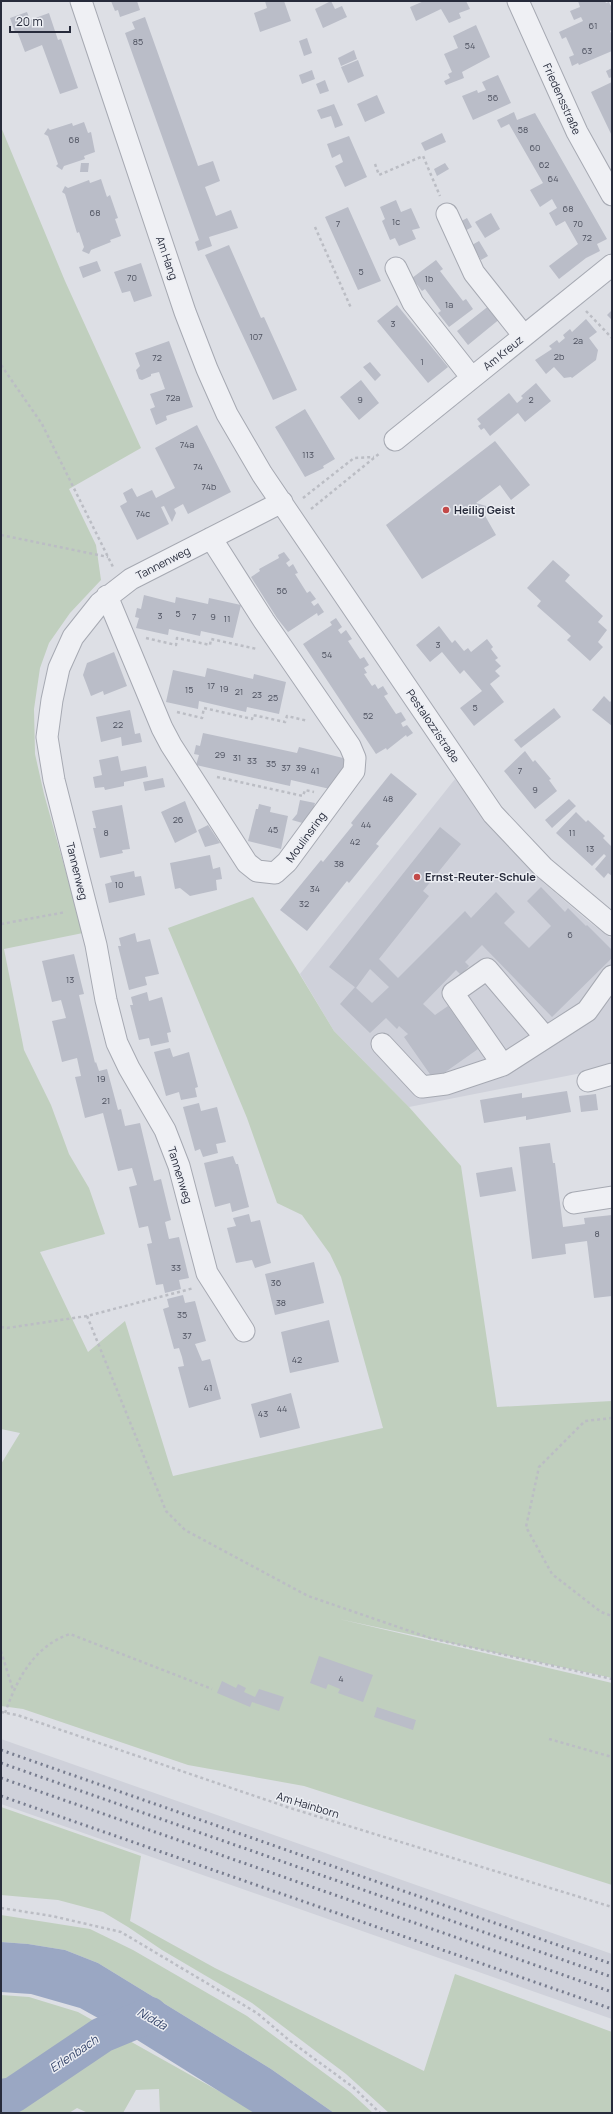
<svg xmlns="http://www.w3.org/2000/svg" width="613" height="2114" font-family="Manrope,sans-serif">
  <rect width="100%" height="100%" fill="#dddfe5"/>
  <path fill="#cfd1da" d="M455,779L503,841L544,883L588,921L612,939V1067L409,1107L334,1031L300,974Z
    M1,1739L612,1954V2019L1,1804Z"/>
  <path fill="#c0cfbe" d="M1,127L65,281L141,448L69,489L96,545L101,580L70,613L49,643L40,668L34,709L35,754L44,794L83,933L4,949L24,1050L51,1105L69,1154L89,1188L105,1234L40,1252L88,1352L125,1321L173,1476L383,1428L341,1277L330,1254L302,1215L277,1203L247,1118L168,928L253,897L334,1031L409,1107L461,1166L497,1407L612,1401V1678L339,1619L612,1683V1885L304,1786L188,1765L23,1709L1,1706V1464L20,1433L1,1429Z
    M1,1807L141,1856L130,1921L215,1968L424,2071L455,1974L612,2032V2113H389L346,2074L252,2003L162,1950L128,1927L103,1912L58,1900L1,1895Z
    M1,1915L90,1929L133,1950L247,2016L350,2092L373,2113H334L271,2069L98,1963L65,1950L28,1944L1,1942Z
    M1,1995L29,1997L78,2012L242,2104L254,2113H160L159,2089L136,2090L123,2113H88L77,2108L69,2113H1Z"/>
  <path fill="#9aa7c3" d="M1,1942L28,1944L65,1950L98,1963L271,2069L334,2113H254L134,2038L80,2008L31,1994L1,1992Z"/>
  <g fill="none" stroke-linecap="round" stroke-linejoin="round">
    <path stroke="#9aa7c3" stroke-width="36" d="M1,2097L13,2095L102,2035L150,2015"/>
  </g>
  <path fill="#babdc8" d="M111,1H137L140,10L120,17L118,10L115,11Z
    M265,1H284L291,21L260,32L254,13L267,8Z
    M331,1L335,9L342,6L347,17L323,28L315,9Z
    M424,1H466L470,9L459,13L461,18L449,23L441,9L416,21L410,7Z
    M578,1H605L606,3L609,2L612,8V30L610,31L612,35V51L579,65L578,63L572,66L569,57L574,55L566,37L562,39L559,32L583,21L581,17L574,20L570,11L580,7Z
    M27,12L30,20L49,13L58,40L61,39L78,88L60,94L42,45L25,52L17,31L15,32L10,18Z
    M145,17L197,163L198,166L213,161L220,181L205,187L216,216L231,210L238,228L209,237L212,246L198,251L195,242L199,240L125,33L135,29L132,22Z
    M476,25L490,57L462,72L464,78L446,85L444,81L450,78L448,74L452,72L444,54L458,48L453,36Z
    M307,38L312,53L304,56L299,41Z
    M354,50L357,59L341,66L338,58Z
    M358,60L364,76L348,83L341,67Z
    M612,68V77L609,78L606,71Z
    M312,70L315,79L302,84L299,75Z
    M498,75L511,103L473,120L462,96L477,90L478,93L486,90L482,82Z
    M325,80L329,91L320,94L316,84Z
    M612,82V136L591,92Z
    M377,95L385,113L365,122L357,104Z
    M334,104L343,125L335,128L331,116L321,119L317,110Z
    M514,112L517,120L535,113L607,239L597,244L600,251L586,258L559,279L549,266L578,244L565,221L556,226L549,213L557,208L552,199L540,207L530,190L543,183L509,124L501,128L497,120Z
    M84,122L88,133L91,132L95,152L84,156L85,159L64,166L62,170L56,166L58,164L48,136L44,134L48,128L50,130L72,123L73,126Z
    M442,133L446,142L425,151L421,143Z
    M349,136L367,177L345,187L335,166L343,162L340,154L332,158L327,144Z
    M81,163H89L88,172H80Z
    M445,163L449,169L437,176L434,169Z
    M101,179L107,197L110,195L118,218L115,219L121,236L110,240L111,242L91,250L89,254L82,251L84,247L79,232L77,233L65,194L62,192L65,186L68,188L89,180L90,183Z
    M396,200L401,212L411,208L420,228L412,230L416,239L399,246L395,238L390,240L382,221L385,219L380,207Z
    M348,207L381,281L358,290L325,217Z
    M491,213L500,229L485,238L475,222Z
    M467,218L472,227L463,232L458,223Z
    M479,241L488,256L481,260L472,245Z
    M229,245L261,318L264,317L297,390L273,400L205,255Z
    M436,260L443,269L440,271L463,301L466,299L473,309L449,327L438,313L441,311L425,289L422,291L412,278Z
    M97,261L101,271L83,278L79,267Z
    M141,263L152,296L134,302L130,291L122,293L114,272Z
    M397,305L448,367L428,383L377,321Z
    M490,305L501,318L468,345L457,331Z
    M612,310V320L607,315Z
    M586,319L597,332L589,338L598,350L596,360L572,378L571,377L564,378L554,367L546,374L535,360L552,349L549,346L557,340L559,343L565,338L563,335L570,329L572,332Z
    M169,341L193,407L166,416L167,420L156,425L150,409L155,407L150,394L165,389L159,372L151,374V376L142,380L139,379L136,370L140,366L135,353Z
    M370,362L381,375L375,381L363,367Z
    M361,380L379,403L359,420L340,397Z
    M536,383L551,401L525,422L518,413L490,436L484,428L481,430L478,426L481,424L477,419L509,393L517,403L523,398L521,396Z
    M305,409L335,459L323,466L324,468L305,477L275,427Z
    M197,425L231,492L188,514L183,504L174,509L176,513L172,522L164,506L161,507L169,524L137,540L120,506L127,502L123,493L132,488L137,497L152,490L156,498L175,488L155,448Z
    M495,441L530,485L511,500L500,485L476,503L486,506L487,511L484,514L496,535L422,579L386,525Z
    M284,552L290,560L286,563L289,567L293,564L298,573L295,574L307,593L310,591L316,599L311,602L314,606L318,603L324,612L318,616L317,613L288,632L277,618L251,577L260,571L259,569L279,558L278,555Z
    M553,560L570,575L565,581L603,616L598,622L607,630L598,642L603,647L590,661L567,640L571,636L537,606L541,601L527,588Z
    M144,595L175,603L176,597L208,604L209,598L241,605L233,638L201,631L200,636L169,629L168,635L136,628L139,618L135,617L137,608L141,609Z
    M336,618L342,627L338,630L341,634L346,630L352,639L348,641L360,659L364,657L369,665L364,668L367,673L364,674L372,686L375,684L378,689L383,686L388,694L384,696L396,714L401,712L406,720L401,723L403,727L407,725L413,733L407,737L406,735L387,750L386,748L376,754L303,644L332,625L330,622Z
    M439,626L452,643L455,640L464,651L468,648L471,652L487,639L493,647L491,649L498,658L495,660L501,666L495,671L500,676L490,684L504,702L474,726L460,708L482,691L464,670L460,674L442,652L430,662L416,645Z
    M114,652L127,686L104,695L103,691L91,696L83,675L87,663Z
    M207,668L253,679L254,674L286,682L279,714L247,707L246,712L199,701L198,709L166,702L173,670L205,677Z
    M604,696L610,702L612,700V726L592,710Z
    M554,708L561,717L521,748L514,740Z
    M130,710L135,734L140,733L142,742L122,746L121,737L101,742L96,717Z
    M203,733L297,753L299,747L347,759L344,771L330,789L291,780L290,786L196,765L199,755L194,754L196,745L200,746Z
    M525,751L533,762L535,760L551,779L549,780L557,791L535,809L504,771Z
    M118,756L121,771L146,766L148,777L124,782V786L105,790L104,787L95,788L93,777L102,775L99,760Z
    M391,773L417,794L376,844L379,846L349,883L347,881L307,931L280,910L321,860L323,862L353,825L351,823Z
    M163,778L165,787L145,791L143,782Z
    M569,799L576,806L552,828L545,820Z
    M300,800L315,803L311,817L306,824L292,820L297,814Z
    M185,801L197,832L175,843L161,812Z
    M259,804L271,807L270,812L288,816L281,849L248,841L256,809H258Z
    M122,805L130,849L122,850L123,853L100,858L93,828H96L92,811Z
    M576,812L586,822L588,820L605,836L603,838L612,847V876L608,873L604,878L595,869L606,856L604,854L592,866L556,833Z
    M208,825L220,843L205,847L198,830Z
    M440,827L461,844L423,891L429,896L379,959L398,978L465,911L471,918L496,892L515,912L504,923L529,948L551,926L527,901L541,887L565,912L568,908L586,926L587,925L612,950V958L552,1017L482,945L465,962L469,966L461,975L456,970L423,1004L435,1015L448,1006L478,1049L434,1080L404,1037L408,1034L399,1026L397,1029L386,1018L370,1033L340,1004L355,987L372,1003L389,987L370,969L356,988L329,967Z
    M210,855L213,869L220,867L222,879L216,880L217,890L190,896L180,888L175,889L170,863Z
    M134,871L135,877L141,876L145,895L109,903L105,884L112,882L110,876Z
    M135,933L137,942L150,939L159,974L145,977L147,985L129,990L118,946H121L119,938Z
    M74,954L84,994L79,995L95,1063L96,1062L99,1071L107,1069L118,1110L121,1109L125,1126L140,1123L154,1181L161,1179L171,1220L165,1222L169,1239L179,1237L189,1278L179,1280L181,1289L165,1293L163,1284L156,1285L147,1244L152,1243L148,1226L139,1228L129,1187L137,1185L132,1168L118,1171L103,1113L85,1118L75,1077L81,1076L77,1058L62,1062L52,1021L66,1018L61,1000L52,1002L42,961Z
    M147,992L149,1001L162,997L171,1032L167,1033L169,1042L151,1046L149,1038L139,1040L130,1005H133L131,997Z
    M170,1048L173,1057L189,1052L198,1087L195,1088L197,1097L181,1100L179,1092L166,1096L154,1052Z
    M567,1091L571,1112L526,1120V1116L484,1123L480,1100L522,1093V1098Z
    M596,1094L598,1110L581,1112L579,1096Z
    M199,1103L201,1111L217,1107L226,1142L216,1144L218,1153L203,1157L200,1149L195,1151L183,1107Z
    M550,1143L553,1163H555L563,1227L585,1224L584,1218L612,1215V1296L594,1298L587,1241L565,1244L566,1254L532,1259L519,1147Z
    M233,1156L236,1164H238L249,1207L232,1212L230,1203L215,1207L204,1163Z
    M512,1167L516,1191L480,1197L476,1173Z
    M249,1214L251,1222L260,1220L271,1263L255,1268L252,1260L236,1263L227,1228L236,1226L233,1218Z
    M314,1262L324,1303L275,1315L265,1274Z
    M183,1295L185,1303L195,1301L206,1341L195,1344L202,1361L210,1359L221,1399L189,1408L178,1367L184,1366L182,1357L179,1348L174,1349L163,1309L169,1307L167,1299Z
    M329,1320L339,1362L290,1373L281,1332Z
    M291,1393L300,1428L260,1438L251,1404Z
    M319,1656L373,1675L363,1702L338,1693L340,1689L328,1684L326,1689L310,1683Z
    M222,1681L236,1688L238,1684L246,1688L244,1692L255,1697L259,1689L284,1697L279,1711L252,1702L250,1707L217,1693Z
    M377,1707L416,1720L413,1730L374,1717Z"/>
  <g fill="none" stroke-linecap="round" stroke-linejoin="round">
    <g stroke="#a6a9b2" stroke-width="23">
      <path id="minor" d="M81,1L185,312L207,369L227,414L262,474L493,814L543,867L612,925
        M518,1L577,132L612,195
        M447,214L474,273L524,336
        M396,268L413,303L472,378
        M395,440L612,265
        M107,596L162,728L171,745L247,863L257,871L275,873L287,862L354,771L355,758L350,746L264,621L211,538
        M545,1037L487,969L453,993L503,1065L587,1011L612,976
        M382,1044L422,1087L446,1084L503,1065
        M588,1081L612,1074
        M574,1203L612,1197
        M244,1331L207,1273L179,1166L165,1130L129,1068L117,1043L106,1000L96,945L54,780L47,737L52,700L59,668L73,637L100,603L131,579L282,502"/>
    </g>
    <path stroke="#bbbdc4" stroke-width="2.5" stroke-dasharray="3 3" stroke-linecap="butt" d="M375,164L379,175L423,156L440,196
      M315,227L351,308
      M586,311L612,338
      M1,365L42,424L113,567
      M303,498L354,458L374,457
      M311,509L380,453
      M1,535L108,557
      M146,638L176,645L177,638L210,645L211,639L257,649
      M177,712L202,718L204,708L252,719L253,715L285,722L287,716L308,721
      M217,777L303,796L305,790L314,792
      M1,924L66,912
      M87,1316L166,1511L185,1530L308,1596L430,1638L612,1679
      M1,1327L7,1328L87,1316L194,1288
      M612,1418L585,1421L539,1467L526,1527L552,1574L601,1612L612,1616
      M1,1651L13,1690
      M1,1712L17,1715L290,1808L612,1907
      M5,1713C17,1679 34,1646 70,1634L212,1689
      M549,1739L612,1757
      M1,1908L52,1916L121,1932L257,2013L290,2041L353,2087L380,2113"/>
    <use href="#minor" stroke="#eff0f4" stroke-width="21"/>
    <path stroke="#777c8e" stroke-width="3" stroke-dasharray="2 4" stroke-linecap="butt" d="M1,1750L612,1964
      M1,1763L612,1977
      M1,1778L612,1992
      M1,1796L612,2009"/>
  </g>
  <g fill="#c34a49" stroke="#eceef3" stroke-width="1.5">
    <circle cx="446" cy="510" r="4"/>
    <circle cx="417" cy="877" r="4"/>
  </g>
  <g text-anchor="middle" stroke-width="3" stroke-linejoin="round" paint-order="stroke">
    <g font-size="9" fill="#4c505e">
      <text x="593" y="29">61</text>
      <text x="138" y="45">85</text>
      <text x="470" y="49">54</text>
      <text x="587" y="54">63</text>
      <text x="493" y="101">56</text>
      <text x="523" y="133">58</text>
      <text x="74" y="143">68</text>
      <text x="535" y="151">60</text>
      <text x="544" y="168">62</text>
      <text x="553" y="182">64</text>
      <text x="568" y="212">68</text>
      <text x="95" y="216">68</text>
      <text x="396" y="225">1c</text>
      <text x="338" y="227">7</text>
      <text x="578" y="227">70</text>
      <text x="587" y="241">72</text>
      <text x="361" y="275">5</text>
      <text x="132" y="281">70</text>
      <text x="429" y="282">1b</text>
      <text x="449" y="308">1a</text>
      <text x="393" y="327">3</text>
      <text x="256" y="340">107</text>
      <text x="578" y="344">2a</text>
      <text x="559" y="360">2b</text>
      <text x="157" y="361">72</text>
      <text x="422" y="365">1</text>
      <text x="173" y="401">72a</text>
      <text x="360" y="403">9</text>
      <text x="531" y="403">2</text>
      <text x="187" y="448">74a</text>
      <text x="308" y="458">113</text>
      <text x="198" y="470">74</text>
      <text x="209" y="490">74b</text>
      <text x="143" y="517">74c</text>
      <text x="282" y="594">56</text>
      <text x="178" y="617">5</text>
      <text x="160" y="619">3</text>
      <text x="194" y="620">7</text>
      <text x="213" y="620">9</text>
      <text x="227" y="622">11</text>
      <text x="438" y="648">3</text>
      <text x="327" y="658">54</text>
      <text x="211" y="689">17</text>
      <text x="224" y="692">19</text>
      <text x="189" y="693">15</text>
      <text x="239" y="695">21</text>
      <text x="257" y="698">23</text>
      <text x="273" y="701">25</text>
      <text x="475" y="711">5</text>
      <text x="368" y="719">52</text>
      <text x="118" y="728">22</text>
      <text x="220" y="758">29</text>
      <text x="237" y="761">31</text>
      <text x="252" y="764">33</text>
      <text x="271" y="767">35</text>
      <text x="286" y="771">37</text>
      <text x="301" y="771">39</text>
      <text x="315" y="774">41</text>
      <text x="520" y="774">7</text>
      <text x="535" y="793">9</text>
      <text x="388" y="802">48</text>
      <text x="178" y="823">26</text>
      <text x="366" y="828">44</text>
      <text x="273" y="833">45</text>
      <text x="106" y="836">8</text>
      <text x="572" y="836">11</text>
      <text x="355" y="845">42</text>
      <text x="590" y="852">13</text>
      <text x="339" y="867">38</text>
      <text x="119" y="888">10</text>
      <text x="315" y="892">34</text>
      <text x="304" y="907">32</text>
      <text x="570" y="938">6</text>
      <text x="70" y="983">13</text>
      <text x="101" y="1082">19</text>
      <text x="106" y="1104">21</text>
      <text x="597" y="1237">8</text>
      <text x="176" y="1271">33</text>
      <text x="276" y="1286">36</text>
      <text x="281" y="1306">38</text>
      <text x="182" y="1318">35</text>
      <text x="187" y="1339">37</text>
      <text x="297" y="1363">42</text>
      <text x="208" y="1391">41</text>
      <text x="282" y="1412">44</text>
      <text x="263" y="1417">43</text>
      <text x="341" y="1682">4</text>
    </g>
    <g font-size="11" fill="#272b3b" stroke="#eceef3">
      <text transform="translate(562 99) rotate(66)" y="4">Friedensstraße</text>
      <text transform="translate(167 258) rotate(71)" y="4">Am Hang</text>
      <text transform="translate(503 353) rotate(-39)" y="4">Am Kreuz</text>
      <text transform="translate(163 563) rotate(-27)" y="4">Tannenweg</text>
      <text transform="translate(433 726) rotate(56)" y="4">Pestalozzistraße</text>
      <text transform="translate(306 837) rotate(-54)" y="4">Moulinsring</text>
      <text transform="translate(77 871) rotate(76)" y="4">Tannenweg</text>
      <text transform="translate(180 1175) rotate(73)" y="4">Tannenweg</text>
      <text transform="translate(308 1805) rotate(17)" y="4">Am Hainborn</text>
    </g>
    <g font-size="11" font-weight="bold" fill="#272b3b" stroke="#eceef3" text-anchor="start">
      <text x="454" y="514">Heilig Geist</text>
      <text x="425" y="881">Ernst-Reuter-Schule</text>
    </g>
    <g font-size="12" font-style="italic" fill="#35456b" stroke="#eceef3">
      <text transform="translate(152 2019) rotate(30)" y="4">Nidda</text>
      <text transform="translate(74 2054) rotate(-34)" y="4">Erlenbach</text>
    </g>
  </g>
  <rect width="613" height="2114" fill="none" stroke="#272b3b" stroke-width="4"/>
  <path d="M10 26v6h60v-6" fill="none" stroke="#272b3b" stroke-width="2"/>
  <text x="16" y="26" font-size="12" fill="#272b3b" stroke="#eceef3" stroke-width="3" paint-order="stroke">20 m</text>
</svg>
